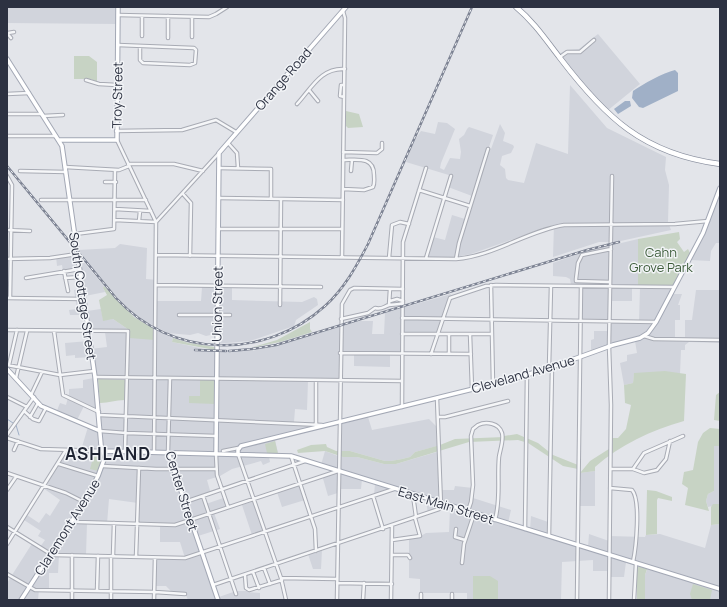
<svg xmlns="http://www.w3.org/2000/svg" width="727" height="607" font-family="Manrope,sans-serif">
  <rect width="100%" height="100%" fill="#e3e5ea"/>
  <path fill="#d1d4dc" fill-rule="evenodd" d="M7,7H117V24L7,23Z
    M598,34L640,84L607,111L559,54L566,50L579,49Z
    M570,85L607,128L666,157L665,170L669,185L668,222L671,230L616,242H599L553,257L554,225L471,254L455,257H427L433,237L445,240L452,215L465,219L472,196L448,187L452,176L406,162L414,141L421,131L435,134L438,122L447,123L455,129L441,163L440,168L444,170L450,158L460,159L461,152L459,139L464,135L467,129L469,127L493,135L489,147L491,149L500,124L505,133L503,141L513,145L514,147L511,153L502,156L500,165L505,169L506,178L508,180L524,183L536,143L568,154Z
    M720,191V243H716L711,251L710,261L690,260L708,224Z
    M638,239V286H674L673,294H682L678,305H680V320H675V337H685V320H692L696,290H720V343L689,342L685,345V350H681L680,374H634L633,383L624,385L620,363L627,361V355L637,353L635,341L620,344L591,354V340L594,339V331H609V322L581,321V286L571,285L570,279L566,277L553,276V263L584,252ZM632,288H640L639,322L610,321V301H632Z
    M120,244L147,248L146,279L157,280V301H201L202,287H232V300L302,302L314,297L317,299L318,305L296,320L294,326L250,341L215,344V334L206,336L198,333L190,335L168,333L143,320L127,308L78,253V250L115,248Z
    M76,253L104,286L103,288L105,292L85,296L87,311L101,309L103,320L113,319L129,330L154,329L173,338L172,342L210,350L252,351L278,345L360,321H373L372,334H384L385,313L451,294L438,334H402V353H390V367L354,366V352H341L340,381H308L307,410L295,409L294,422L321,423V428L275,440L279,457H269L270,462L263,465L261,461L232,469L220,476L207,480L211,494L204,496L206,504L226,497L230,508L214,513L220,529L198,536L219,597L236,591H247V592L260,593V600H188L185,593L171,591L166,586H154L155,557L185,558L180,542H160V525L138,524V503L109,499L107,524L87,523L86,555H59L58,573H49V590H39L38,600H7V583L33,542L40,547L45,540L38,536L41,531L24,520L27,515L39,523L46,513L50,516L60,500L43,488L67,450H81L88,427L101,432V415H125V380H98L100,403H98L99,412L84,406L76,422L56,413L60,403L66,405L69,394V389L83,388V380L94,378L91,357L75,358V355L66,356L65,343L89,341L90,349L107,347L105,332H88L86,315H70L69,310L77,309L74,290L82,289L79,270L63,272L62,265L57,266L56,256Z
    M368,417L372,430L429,419L436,426L437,446L415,452L410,457L402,459L391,461H385L350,451H341V424Z
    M714,446H720V504L708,507L706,501L708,494L714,491Z
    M325,451L338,456L357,457L384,464H396L437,452L439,490H454L455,486L473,488V498L511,510L508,523L530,530L531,516L551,523V536L588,547L589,534L609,541V536L645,537L646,535L660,534L705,548L711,525L720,524V600H645V575L647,570L626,562L624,577H610V571H593V560L562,562L561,600H467V593H420V579L409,578V539L417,538L426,533L449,532L450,509L444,506L441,510L428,514L426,500L392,489L374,495L375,484L362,479L361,489H341V492L328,496L322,475L331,472L330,468L321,465Z
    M595,471V506H579L580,473Z
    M300,484L305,500L282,507L277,492Z
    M254,501L264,532L252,535L242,505Z
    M322,550L321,569H313L308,554Z"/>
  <path fill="#c7d3c4" d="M74,56H89L97,62V82L91,79H74Z
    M346,111L359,114L363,127L348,128L346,126Z
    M679,232L680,239L677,242L684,252L688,249L690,253L674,286H638V239Z
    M104,286L134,317L154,329L155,340L129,338V330L113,319L103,321L99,300L107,295L103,288Z
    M310,322V329L312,332L280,342L250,348L277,340Z
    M173,338L189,343L215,347V350L172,342Z
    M665,371L686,374L684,421C651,430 620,445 595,467V471L580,473L590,461L612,447V438H618L626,429L631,405L625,403L624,385L633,383L634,373Z
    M98,379L125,380V400C115,400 109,403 100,403Z
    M200,380H216L215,404L189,403V396H200Z
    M720,392V421L714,420L716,395Z
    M710,428L720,429V446H714V491L708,494L706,501L709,511L685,505L688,488L682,484L684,472L693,470L698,442L703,433Z
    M517,434L538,443L553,455L578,465V469L563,466L528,443L518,440L469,442L396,464H384L357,457H343L325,451L298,453L297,450L311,445L326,444L327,447L336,451H350L385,461H391L402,459L410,457L415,452L440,445L455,439L504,437V436Z
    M275,441L278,454L267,453L265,444Z
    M95,451H102C103,459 102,464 98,471L90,469Z
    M647,490L656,491L672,497V501L658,498L657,500V534L646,535Z
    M713,504H720V524L711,525V507Z
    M637,566L647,569L645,575V600H637Z
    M473,576H490L498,581V600H473Z
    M693,584L712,590L710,600H692L690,594Z"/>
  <path fill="#a0b0c7" d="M675,70L678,73V91L643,108L639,107L632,98L633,91C643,84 663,73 675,70Z
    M625,101H630L631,106L618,114L614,109Z"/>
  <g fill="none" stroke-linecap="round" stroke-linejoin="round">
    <path stroke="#a0b0c7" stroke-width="1" d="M7,419L13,423
      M16,425L19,435"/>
    <g stroke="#a8abb4" stroke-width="4.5">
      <path id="minor" d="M118,15L209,17L216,14L227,7
        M168,16V38
        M192,17V37
        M7,33L11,38
        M8,33L14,32
        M142,36V16
        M118,45L194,48L196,50L195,63L190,65L143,63L140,60V46
        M560,57L567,52H580L594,40
        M86,80L99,84L117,85
        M309,90L318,101
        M7,94L29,93
        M344,97L340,96L341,85H344
        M297,104C311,89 321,67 345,69
        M7,114H42
        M43,116L63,115
        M116,131L182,130L216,120L236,132
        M7,136H56
        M117,140L156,222L154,452
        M228,143L237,153L238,168
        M343,152L377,153L382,149V143
        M128,164H174L203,171
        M65,167L119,170L129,166
        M219,168L271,169V198
        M20,171L66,172
        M351,171L352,160
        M7,176L12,185L10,298
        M105,182H116
        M343,189L364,190L373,187C375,183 374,179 374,175C374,156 357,160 343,160
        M419,190L470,206
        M183,194L191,203L190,256
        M219,198L343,200
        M41,200H146
        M115,209L151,211
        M115,220L156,222
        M139,221L140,211
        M156,222L219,153
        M218,229H342
        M7,230L30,231
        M75,234L114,229L115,170
        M156,255L456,259C494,256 527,231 564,225L675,224L708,221
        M342,257L345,18L343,11
        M389,258L392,225L400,222L409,224
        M426,258L451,176
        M7,259L50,258L77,254
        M456,259L459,243L488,149
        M64,271L68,291
        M26,278L80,269
        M65,278L81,277
        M610,282L576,281V279L578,263L582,255L611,249
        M156,285L321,287
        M491,285L493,384
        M7,298L84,299
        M390,301L397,299L403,301
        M280,305L281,199
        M389,305L390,289
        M179,315H230
        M402,318L656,322
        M341,319L368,313L375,308C382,310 383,307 389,305C393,304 398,305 403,303
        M7,330L128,331L125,451
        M54,331L63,395L99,412
        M402,334H491
        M449,334V354
        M470,334L472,389
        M644,336L654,339L720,340
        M340,353L471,354
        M431,354L450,298L486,286L496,285L674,287
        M7,365L60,375L94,371
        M9,365L17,330
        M549,368L551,286
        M95,377L402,381
        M16,378L27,331
        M31,395L42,372
        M7,397L27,407
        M402,407L403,242L426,168
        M24,411L33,419L39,421L46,408
        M99,415L322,425
        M30,417L38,403
        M438,417H445L508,401
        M316,425V380
        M100,431L126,433L216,436
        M7,435L34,397
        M7,438L41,449L104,451
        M14,450L18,441
        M223,451L238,448
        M168,452L170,378
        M216,454L217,475L228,507
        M238,454L281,578L286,600
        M291,456L315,529L316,551
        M59,464L98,476
        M103,466L156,469H216
        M611,469H633L644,473L657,470L666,459L670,441
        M633,469L644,453L683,436
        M7,473L66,493L84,502
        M610,488L632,490C641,500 636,548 633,562
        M7,490L16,477
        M413,495L416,517
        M203,496L236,594
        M373,496L383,529
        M185,502L305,461
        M468,511L471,502L473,485L471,436L473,429L478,425C486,421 499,423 502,433C504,440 500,450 499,457C497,479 501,499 495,520
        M73,520L77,522L175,525L338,471
        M7,527L49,553L54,555L185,558L394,489
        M456,529L455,537L465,540
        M525,529L527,375
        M549,536L552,367
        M392,540L420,536L415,518
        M7,544L66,450
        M392,555H408L410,558
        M113,556L114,523
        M136,557L139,468
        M462,563L464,544L474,514
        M264,568L270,584
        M253,572L259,588
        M7,574L35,590L155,592L185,594
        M245,575L246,588L249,590L282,580
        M281,578L337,579
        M337,583L392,584
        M213,585L439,509L441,506L437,398
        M97,591L98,556
        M421,594V600
        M452,594V600
        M72,600V555
        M111,600V556
        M154,600L155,558
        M337,600L342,304L350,290L354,288L403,289
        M363,600L364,583
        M391,600L392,526
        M577,600L581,287
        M609,600L611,405L609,346L612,176
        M634,600L636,563"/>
    </g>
    <g stroke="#a3a8b5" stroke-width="5.5">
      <path id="major" d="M7,59L62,146L95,377L101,445L105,457L98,476L84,502L21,600
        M59,140H117L118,7
        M7,369L41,406L100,431
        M104,451L291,456L720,589
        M168,452L218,600
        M216,454L219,153L346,7
        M238,454V450L241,446L510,380L552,367L613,345L640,338L648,333L656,322L703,233L720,188"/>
    </g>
    <g stroke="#8b91a0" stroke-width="6">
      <path id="highway" d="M516,7C534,22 546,40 560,58C605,117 643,154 720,164"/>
    </g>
    <use href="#minor" stroke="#f5f6f8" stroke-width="2.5"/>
    <use href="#major" stroke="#fff" stroke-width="3.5"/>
    <use href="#highway" stroke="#fff" stroke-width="4.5"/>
    <g stroke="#7d8393" stroke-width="2.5">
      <path id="rail" d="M7,166L116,298C171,358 264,361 325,306C344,289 356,267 368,244L472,7
        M195,350L226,351
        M229,351L252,349L276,345L587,250L619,242"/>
    </g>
    <use href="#rail" stroke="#f2f4f7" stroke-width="1" stroke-dasharray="3" stroke-linecap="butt"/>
  </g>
  <g text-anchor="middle" stroke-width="3" stroke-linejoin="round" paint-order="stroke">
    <g font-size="13" fill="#2c3141" stroke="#f2f4f7">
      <text transform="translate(283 79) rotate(-49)" y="5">Orange Road</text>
      <text transform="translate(117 95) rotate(-89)" y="5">Troy Street</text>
      <text transform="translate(83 296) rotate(82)" y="5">South Cottage Street</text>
      <text transform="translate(217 304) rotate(-89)" y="5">Union Street</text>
      <text transform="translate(523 374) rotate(-16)" y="5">Cleveland Avenue</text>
      <text transform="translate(182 491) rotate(73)" y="5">Center Street</text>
      <text transform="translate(446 505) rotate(17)" y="5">East Main Street</text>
      <text transform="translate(67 527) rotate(-58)" y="5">Claremont Avenue</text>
    </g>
    <g font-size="13" fill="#3d5c3a" stroke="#f2f4f7">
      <text x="661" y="257">Cahn<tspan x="661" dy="15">Grove Park</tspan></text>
    </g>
    <g font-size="17" font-weight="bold" letter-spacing="1" fill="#1e2332" stroke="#f2f4f7">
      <text x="108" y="460">ASHLAND</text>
    </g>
  </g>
  <rect width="727" height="607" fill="none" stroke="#2c3141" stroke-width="16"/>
</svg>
